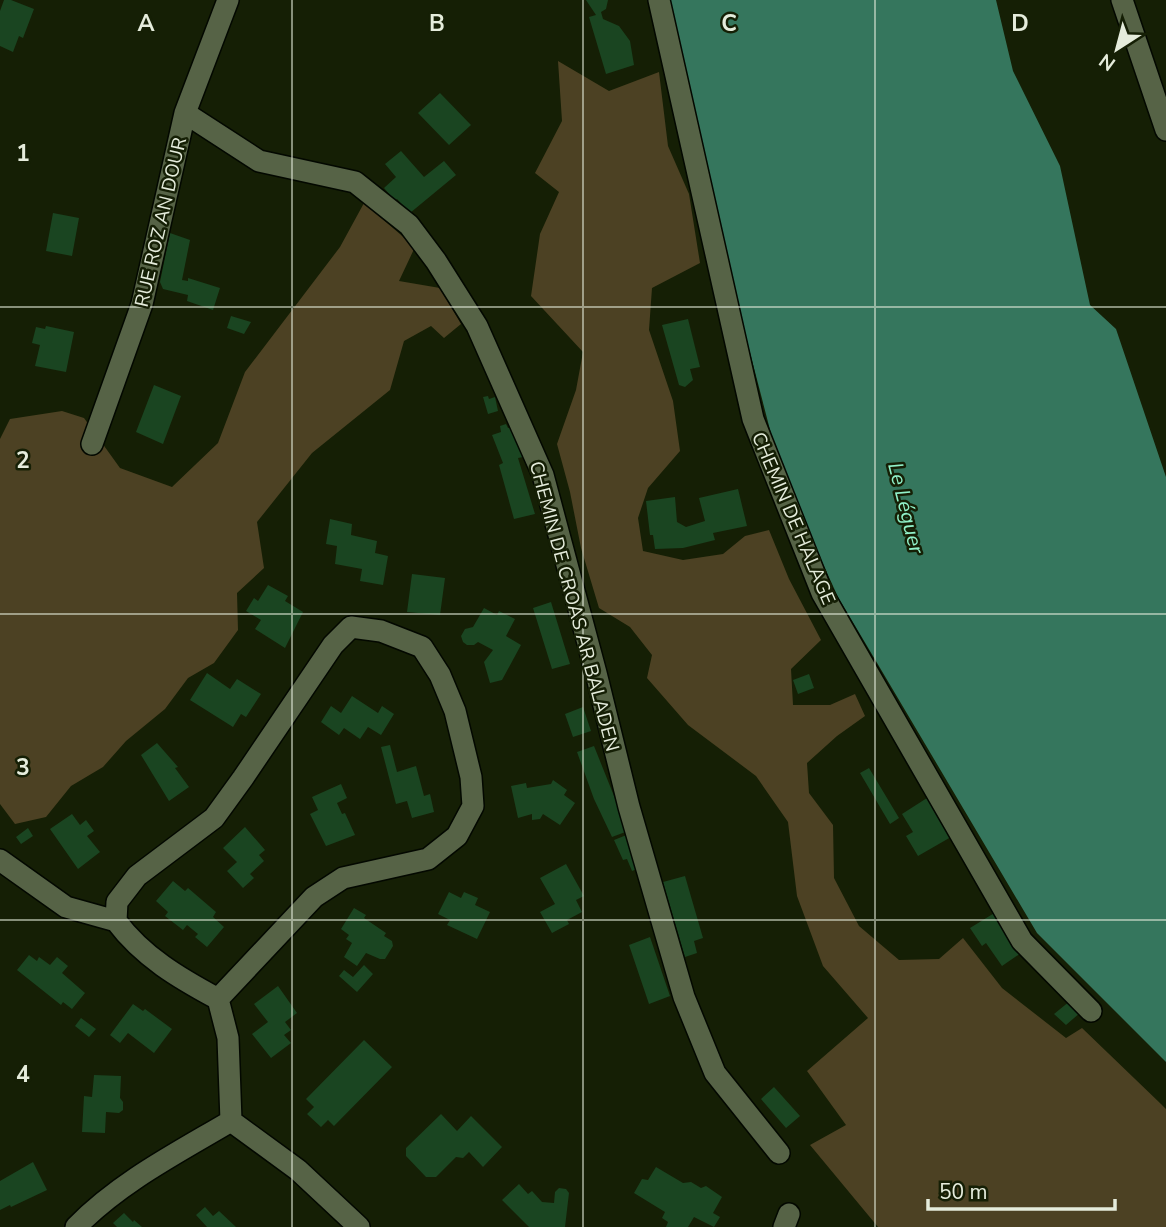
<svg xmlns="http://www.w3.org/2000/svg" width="1166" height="1227" font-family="'Nunito Sans',sans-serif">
  <rect width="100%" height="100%" fill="#151f05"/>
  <path fill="#4c4123" d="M558,61L609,91L659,72L668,146L689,194L700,263L652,288L649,330L673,401L680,451L648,488L638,518L643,551L683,560L723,554L745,536L769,530L789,579L821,640L791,669L793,705H830L855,694L865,716L837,736L807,763L809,793L833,825L834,878L859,926L899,960L939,959L963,938L1002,988L1066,1038L1082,1028L1161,1104L1166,1109V1227H878L810,1145L846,1125L807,1071L868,1018L823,966L797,896L788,822L756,776L688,725L647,678L652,655L630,627L599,608L581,548L570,492L557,444L576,390L583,352L531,296L540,234L559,192L535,173L562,121Z
    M364,203L415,247L399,281L440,288L461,324L444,338L431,326L404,341L390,390L312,453L257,522L264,568L237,593L238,630L214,663L188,678L165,709L126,741L103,767L71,786L46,817L15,824L0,804V439L10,419L62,411L84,418L120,468L172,487L218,443L245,372L340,247Z"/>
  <path fill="#35765d" d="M669,0H996L1013,71L1060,166L1090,305L1116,329L1166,477V1062L1037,933L838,597L781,472L748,345Z"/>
  <path fill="#1a4521" d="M4,0H11L34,9L23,38L19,36L13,52L0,46V11Z
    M586,0H608L606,9L601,12L603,19L619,26L630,41L634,65L606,74L589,17L596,15Z
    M440,93L471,125L449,145L418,113Z
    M401,151L424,177L444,161L456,175L410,213L397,199L395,201L384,188L396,177L385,164Z
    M53,213L79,218L72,256L46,251Z
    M170,233L190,240L182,280L188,281V278L220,288L213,310L187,301L188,295L163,289L160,282Z
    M231,316L251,322L244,334L227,328Z
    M688,319L700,367L690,369L693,380L685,387L679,385L662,325Z
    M46,326L74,332L66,372L35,366L40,345L32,343L36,327L45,329Z
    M154,385L181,396L163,444L136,432Z
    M488,396L489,399L495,397L498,411L488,414L483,397Z
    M506,424L508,428H512L523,457L518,458L535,514L514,519L499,465L503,463L492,435L501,432L500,426Z
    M738,489L747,526L713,533L715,540L683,548L655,549L653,535H650L646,501L675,497L677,522L686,527L705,521L699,498Z
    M330,519L352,524L351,535L377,541L375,553L388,556L383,585L360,581L362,569L335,564L337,546L326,544Z
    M412,574L445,578L440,615L407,612Z
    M268,585L288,596L285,601L303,612L285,648L255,629L261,620L246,611L254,598L258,601Z
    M551,602L570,664L552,669L533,608Z
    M484,608L497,615L499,611L515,619L506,636L521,645L502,680L490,683L484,662L493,650L478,642L474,645H467L463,642L461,636L465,629L473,627Z
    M207,673L230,689L237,679L261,694L246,717L241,714L233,727L190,700Z
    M809,674L814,688L798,694L793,680Z
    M352,696L378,713L382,706L394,714L381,735L368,727L360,739L344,728L339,735L321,722L331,706L341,713Z
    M583,707L591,731L573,737L565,714Z
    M157,743L178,767L175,768L189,787L169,801L141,755Z
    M390,745L397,772L416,766L424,796L430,794L434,812L412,818L407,801L396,804L381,747Z
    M594,746L628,831L612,837L594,799L577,752Z
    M869,768L899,818L890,824L860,773Z
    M553,780L567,790L564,795L575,803L560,825L543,814L540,819L532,820V814L518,818L511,786L526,783L527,788L551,784Z
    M341,784L347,798L337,803L342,814L345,813L355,835L326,846L310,814L318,810L312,797Z
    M927,798L951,837L918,856L906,836L913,832L902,814Z
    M72,814L80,825L86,820L94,831L87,836L100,852L78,869L50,829Z
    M245,827L265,850L259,855L264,861L250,874L254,878L243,888L227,871L237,862L223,848Z
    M28,828L33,836L21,844L16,837Z
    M629,834L640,868L632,871L627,859L623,860L614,840Z
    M566,864L584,896L576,900L582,912L567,920L569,924L552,933L540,912L555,904L540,878Z
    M685,876L703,938L694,941L697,953L685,957L663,882Z
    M173,881L185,891L188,888L216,912L213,917L224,927L207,947L195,937L198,934L187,925L183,930L165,916L168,912L156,901Z
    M449,892L461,898L464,892L478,898L475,905L490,912L477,939L447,925L450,920L438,914Z
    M354,908L366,915L364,918L386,933L384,936L392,941L393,946L385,959H380L366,953L357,966L344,957L352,943L346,939L349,935L341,929Z
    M996,912L1021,953L1002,966L986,943L982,946L970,928Z
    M650,937L670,996L649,1004L629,945Z
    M29,955L37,961L39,957L50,965L57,957L68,966L62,973L85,993L72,1009L63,1002L61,1005L17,970Z
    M364,965L373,974L357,992L339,976L344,970L353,977Z
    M278,986L297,1013L285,1022L291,1030L284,1035L291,1043L271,1058L252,1034L268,1022L254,1004Z
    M1070,1001L1081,1012L1066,1025L1054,1014Z
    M133,1004L143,1011L145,1009L172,1029L154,1053L128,1033L120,1043L110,1035Z
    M81,1018L96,1029L89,1037L75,1026Z
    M364,1040L392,1067L334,1126L328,1120L321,1127L307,1114L314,1107L306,1099Z
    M94,1075L121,1076L120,1098L123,1102V1110L119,1113L106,1112L105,1133L82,1132L84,1096L92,1097Z
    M774,1087L800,1116L786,1128L761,1099Z
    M441,1114L457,1131L471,1116L502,1147L483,1167L469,1152L463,1158L456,1157L436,1177H426L406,1156V1148Z
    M33,1162L47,1190L11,1207L10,1205L0,1210V1181Z
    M656,1167L683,1183L691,1182L701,1188L706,1186L722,1197L713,1213L720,1217L714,1227L694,1217L688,1227H666L668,1222L662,1218L665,1212L634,1193L642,1179L648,1180Z
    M519,1184L528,1194L532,1191L542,1202L554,1203L555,1192L559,1188L566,1189L569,1193L565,1227H529L502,1200Z
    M205,1207L213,1216L219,1211L236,1227H207L196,1215Z
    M124,1213L133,1222L134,1220L142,1227H117L113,1223Z"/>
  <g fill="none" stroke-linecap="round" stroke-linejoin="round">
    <g stroke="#030800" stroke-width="24">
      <path id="minor" d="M659,0L753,419L822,593L1022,941L1091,1011
        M1122,0L1166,130
        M185,113L259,161L355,182L409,225L436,261L477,326L543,475L596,673L629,807L684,997L715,1073L779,1153
        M92,444L142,304L185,113L228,0
        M0,860L66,907L116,921
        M218,999C179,978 143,957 116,921L117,902L137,876L214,818L243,778L333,645L351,627L381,631L422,647L440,675L455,711L471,777L473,806L457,836L428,859L343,878L314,897L218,999L228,1038L231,1121
        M76,1227C120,1182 177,1153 231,1121L298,1170L359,1227
        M784,1227L789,1214"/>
    </g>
    <use href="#minor" stroke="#566346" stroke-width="21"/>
  </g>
  <path fill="none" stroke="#e5ecdc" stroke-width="2" stroke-opacity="0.55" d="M292,0V1227M583,0V1227M875,0V1227M0,307H1166M0,614H1166M0,920H1166"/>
  <g text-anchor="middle" stroke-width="5" stroke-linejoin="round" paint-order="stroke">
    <g font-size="19" fill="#e5ecdc" stroke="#151f05">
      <text transform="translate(160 222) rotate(-77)" y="7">RUE ROZ AN DOUR</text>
      <text transform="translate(794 518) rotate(67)" y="7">CHEMIN DE HALAGE</text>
      <text transform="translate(575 606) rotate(75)" y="7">CHEMIN DE CROAS AR BALADEN</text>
    </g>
    <g font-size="21" font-style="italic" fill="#91f2ca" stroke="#151f05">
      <text transform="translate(906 508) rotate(76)" y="7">Le Léguer</text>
    </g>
  </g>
  <g font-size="23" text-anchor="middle" font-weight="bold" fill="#e5ecdc" stroke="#151f05" stroke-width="5" stroke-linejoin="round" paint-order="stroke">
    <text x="146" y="31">A</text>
    <text x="437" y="31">B</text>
    <text x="729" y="31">C</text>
    <text x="1020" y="31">D</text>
    <text x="23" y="161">1</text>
    <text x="23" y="468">2</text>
    <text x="23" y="775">3</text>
    <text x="23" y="1082">4</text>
  </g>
  <g transform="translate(1117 49) rotate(216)" stroke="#151f05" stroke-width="5" paint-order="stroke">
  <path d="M0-5L12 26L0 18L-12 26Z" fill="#e5ecdc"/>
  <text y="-10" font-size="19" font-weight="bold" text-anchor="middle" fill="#e5ecdc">N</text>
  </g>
  <path d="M928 1199v10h187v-10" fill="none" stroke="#e5ecdc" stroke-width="3.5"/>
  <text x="939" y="1199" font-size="21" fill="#e5ecdc" stroke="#151f05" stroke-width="5" paint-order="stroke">50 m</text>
</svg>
